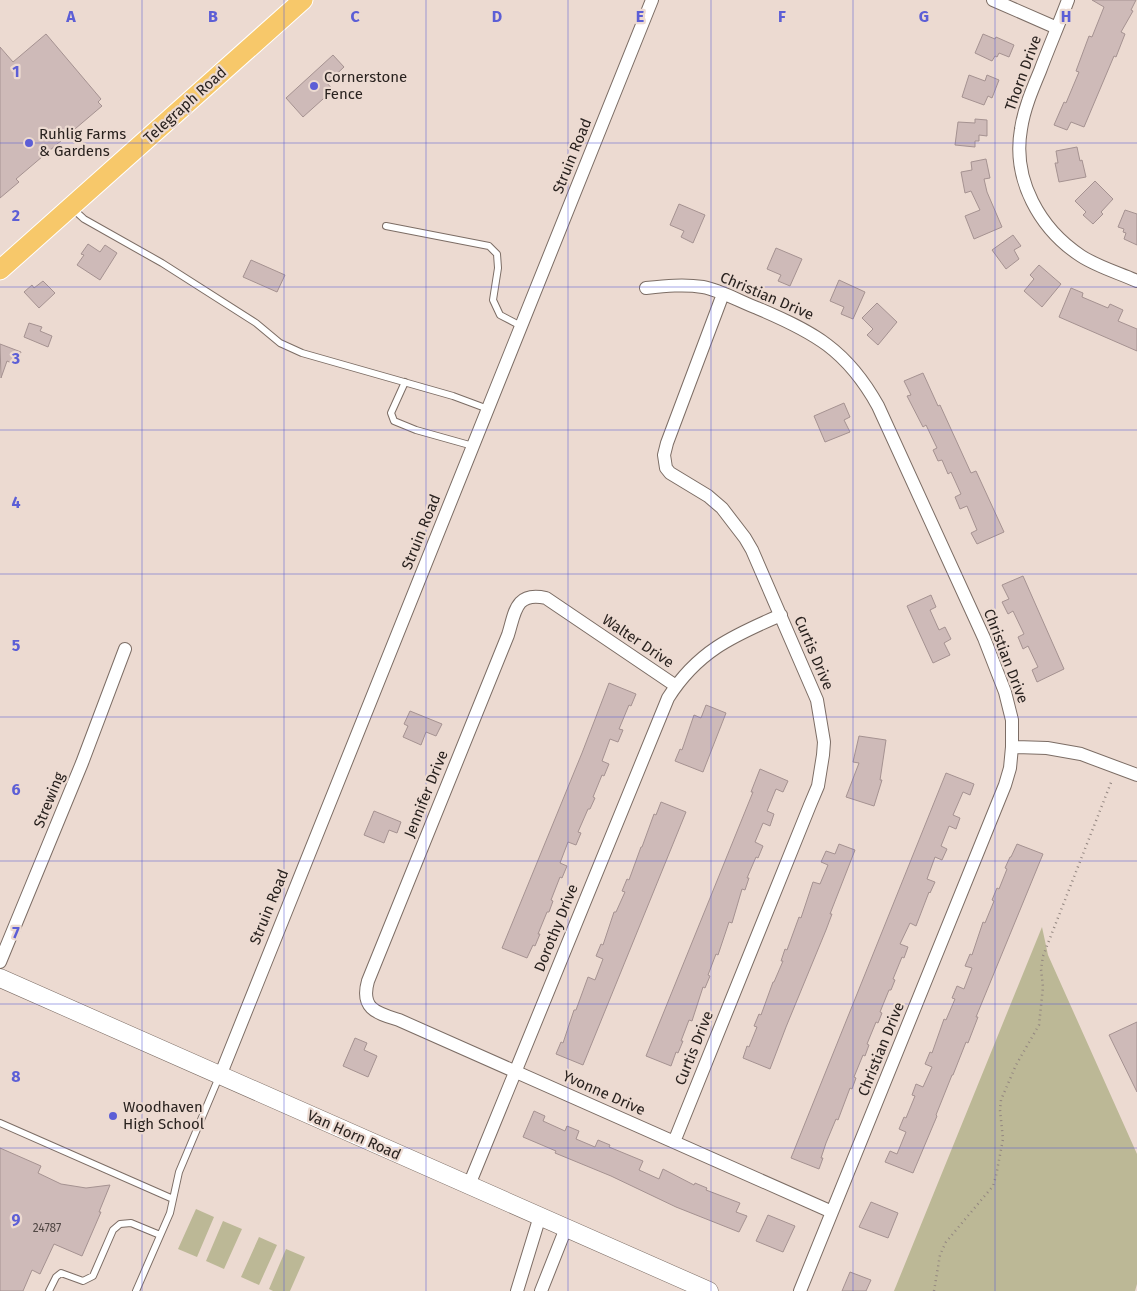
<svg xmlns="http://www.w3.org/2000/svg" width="1137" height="1291" font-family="'Fira Sans',sans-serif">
  <rect width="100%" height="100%" fill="#ecdad1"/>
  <path fill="#bcb896" d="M1042,927L1048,955L1137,1154V1284L1135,1291H894Z
    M196,1209L214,1217L197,1257L178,1249Z
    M223,1221L242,1229L224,1269L206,1261Z
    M259,1237L277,1245L259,1285L241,1277Z
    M286,1249L305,1257L290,1291H273L269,1289Z"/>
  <path fill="#cebab8" stroke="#a59291" d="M1092,0H1136L1131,10L1133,11L1121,32L1125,34L1116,57L1114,56L1084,127L1071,122L1067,130L1054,125L1064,102L1066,103L1079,72L1076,71L1089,36L1092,37L1104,7Z
    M46,34L101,99L98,102L102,106L16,179L19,182L0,198V47L13,62Z
    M983,34L995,39L996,37L1014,45L1009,57L999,53L997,57L995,56L992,61L975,53Z
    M333,55L344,67L327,83L333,90L303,117L286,98Z
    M969,75L985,81L987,75L999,80L992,98L988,96L984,105L962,97Z
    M975,119L987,120V136L979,135V141H975V147L955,145L958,122L975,123Z
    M1077,147L1080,161L1082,160L1086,177L1059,182L1055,163H1058L1056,151Z
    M986,159L990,178L984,179L987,192L1002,227L974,239L965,216L980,210L971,191L965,193L961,172L972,170L971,162Z
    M1095,181L1113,199L1101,212L1103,214L1093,224L1083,215L1086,212L1075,201Z
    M679,204L705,215L693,243L681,237L684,231L670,225Z
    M1125,210L1137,214V245L1124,239L1126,233L1123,232L1124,229L1118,227Z
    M1013,235L1021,246L1014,250L1019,259L1006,269L992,250Z
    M88,244L100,252L105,245L117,253L100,280L77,265L84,255L81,254Z
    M776,248L802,259L790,286L778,281L781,275L767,269Z
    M251,260L285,275L277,292L243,277Z
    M1039,265L1061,284L1042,307L1024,291L1034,279L1030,275Z
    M839,280L865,292L853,319L841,314L844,307L830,301Z
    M43,281L55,293L39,308L24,292L32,285L34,288Z
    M1071,288L1083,293L1082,297L1108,308L1110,304L1123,310L1118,321L1137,329V351L1059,317Z
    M877,303L897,322L878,345L867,335L873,329L862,318Z
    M29,323L42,327L40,331L52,336L48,347L24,337Z
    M0,344L21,352L16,365L7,361L1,378Z
    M923,373L938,406L940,405L971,473L976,471L1004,532L977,544L971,533L977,530L967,506L960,509L955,497L961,494L951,472L948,474L942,460L938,461L933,450L937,448L926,425L923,427L907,396L911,395L904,381Z
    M844,403L850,417L844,420L850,432L825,442L814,416Z
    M1023,576L1064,669L1037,682L1032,670L1038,667L1028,646L1023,649L1018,637L1024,634L1013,611L1008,614L1002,602L1009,599L1002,585Z
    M931,595L936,607L930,610L939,630L945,627L951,639L944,643L950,655L933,663L907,606Z
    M609,683L636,694L631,706L629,705L619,729L623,730L618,742L610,739L602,761L609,764L604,776L602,775L593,797L595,798L590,809H588L578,832L581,833L576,845L568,842L560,863L567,866L562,878L560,877L551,900L553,901L549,912H547L538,934H540L535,946L533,945L527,958L502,948L582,753Z
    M706,705L726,713L703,772L675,761L680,749L682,750L694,715L701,718Z
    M410,711L442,724L436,736L426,732L421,745L403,737L408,726L404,724Z
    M859,736L886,740L880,780H882L874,806L846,797L859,763L853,762Z
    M760,769L788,781L783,792L776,789L767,811L774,814L770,826L763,823L755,842L763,846L758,858L756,857L747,878H749L745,890L742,889L732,923L729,922L718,955L716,954L708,975L710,976L705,988L703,987L692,1021L689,1020L681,1041H683L678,1053L676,1052L671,1066L646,1056L753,792H751Z
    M946,773L974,784L970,795L963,792L953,815L960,818L956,829L949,826L941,846L947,849L942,860L935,857L927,879L935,882L930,893L929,892L916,926L910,923L900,944L908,947L904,958L902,957L893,979L895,980L891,990H889L880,1012L882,1013L878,1023L876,1022L867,1044L869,1045L865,1056L863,1055L854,1077L856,1078L852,1089L850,1088L838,1120L836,1119L826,1143L821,1158H823L819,1169L791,1158Z
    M661,802L686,812L583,1065L556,1054L561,1042L563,1043L574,1010H576L588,977L595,980L603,959L596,956L601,944L603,945L614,912H616L625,892L622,891L627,879L629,880L641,847H642L654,814L656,815Z
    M374,811L401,822L397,833L389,830L384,843L364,835Z
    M839,844L855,850L830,914H832L826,930L786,1027L770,1069L743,1058L747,1046L749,1047L757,1027L754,1026L759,1014L761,1015L773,982H774L783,961H781L785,949L787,950L799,917L801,918L813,882L820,884L828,865L821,862L826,851L835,854Z
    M1017,844L1043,854L976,1017H978L968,1043L966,1042L953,1075H952L936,1115L937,1116L913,1173L885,1162L890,1151L897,1154L906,1132L899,1129L904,1117L906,1118L915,1096L912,1095L916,1084L923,1087L932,1067L925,1064L930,1052L932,1053L944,1019L946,1020L955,999L952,998L957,986L964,989L972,968L965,966L970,954L972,955L983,922L985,923L994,901L992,900L997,888L999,889L1007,869L1005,868L1010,857H1011Z
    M1137,1022V1092L1109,1035Z
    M355,1038L367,1043L364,1050L377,1056L368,1077L343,1066Z
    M534,1111L545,1116L543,1121L565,1131L567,1126L579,1131L576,1139L595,1147L598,1140L610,1145L609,1147L643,1161L639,1170L659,1179L663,1169L694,1185L695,1183L707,1188L706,1190L740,1203L736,1212L747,1216L739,1232L676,1207L611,1176L555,1153L556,1151L523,1137Z
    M0,1148L41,1166L38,1173L61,1184L86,1188L110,1185L99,1212H101L82,1256L54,1244L40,1274L32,1270L23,1291H0Z
    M871,1202L898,1213L888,1238L859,1227Z
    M768,1215L795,1226L783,1252L756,1241Z
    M850,1272L871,1280L866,1291H842Z"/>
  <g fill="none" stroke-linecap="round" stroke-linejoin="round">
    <g stroke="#7c6d65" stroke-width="8">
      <path id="lane" d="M72,208L84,219L162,263L256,323L280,343L302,353L453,396L488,409
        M386,226L489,246L497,254L498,268L493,300L500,315L521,326
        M405,382L391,413L394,421L416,430L473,446
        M0,1123L173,1199
        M49,1291L56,1277L61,1273L83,1281L93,1276L113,1230L120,1224L131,1223L160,1235
        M136,1291L170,1213L179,1172L219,1077"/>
    </g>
    <g stroke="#7c6d65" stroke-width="14">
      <path id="street" d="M993,0L1057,28
        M1068,0C1059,24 1049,47 1040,71C1032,90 1024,109 1021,129C1012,180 1040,229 1081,256C1098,267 1119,273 1137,281
        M646,288C665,286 684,284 703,287C720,290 741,302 757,308C814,332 847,350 878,406L984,638L1005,692L1012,720V747L1010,768L1005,785L800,1291
        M676,686L546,598C515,591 515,613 508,635L368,981C360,1009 377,1013 399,1020L832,1212
        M1012,747L1047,748L1081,754L1137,775
        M0,962L82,763L125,649
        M220,1076L652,0
        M674,1142L810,805L818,786L823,755L824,742L817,700L752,550L745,538L722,508L708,496L670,473L666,468L664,455L667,443L723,294
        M469,1185L668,698C697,652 732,636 781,615
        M517,1291L540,1216
        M541,1291L566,1228"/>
    </g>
    <g stroke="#7c6d65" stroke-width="19">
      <path id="secondary" d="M0,978L709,1291"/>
    </g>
    <g stroke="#fff" stroke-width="21">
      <path id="primary" d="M0,270L303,0"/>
    </g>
    <path stroke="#938680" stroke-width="2.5" stroke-dasharray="1 4" stroke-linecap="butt" d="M934,1291L940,1255L946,1242L993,1186L996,1176L1003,1139L1000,1110L1001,1100L1016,1065L1039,1025L1043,987L1041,969L1043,956L1112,780"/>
    <use href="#lane" stroke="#fff" stroke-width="6"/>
    <use href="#street" stroke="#fff" stroke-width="12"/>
    <use href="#secondary" stroke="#fff" stroke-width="18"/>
    <use href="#primary" stroke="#f7c86a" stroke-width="19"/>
  </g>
  <path fill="none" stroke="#5c5ed6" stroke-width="1" stroke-opacity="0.55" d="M142,0V1291M284,0V1291M426,0V1291M568,0V1291M711,0V1291M853,0V1291M995,0V1291M0,143H1137M0,287H1137M0,430H1137M0,574H1137M0,717H1137M0,861H1137M0,1004H1137M0,1148H1137"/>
  <g fill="#5c5ed6" stroke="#ecdad1" stroke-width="2">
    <circle cx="314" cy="86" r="5"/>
    <circle cx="29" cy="143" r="5"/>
    <circle cx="113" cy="1116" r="5"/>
  </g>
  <g text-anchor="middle" stroke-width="4.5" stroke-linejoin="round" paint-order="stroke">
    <g font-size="12" fill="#524845">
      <text x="47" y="1232">24787</text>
    </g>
    <g font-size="15" fill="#29221f" stroke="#ecdad1">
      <text transform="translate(1023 73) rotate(-70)" y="5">Thorn Drive</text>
      <text transform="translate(185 105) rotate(-42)" y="5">Telegraph Road</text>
      <text transform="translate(572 156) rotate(-68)" y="5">Struin Road</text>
      <text transform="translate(767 296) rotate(23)" y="5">Christian Drive</text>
      <text transform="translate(421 532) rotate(-68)" y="5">Struin Road</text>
      <text transform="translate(638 641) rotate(34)" y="5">Walter Drive</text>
      <text transform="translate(814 653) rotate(67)" y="5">Curtis Drive</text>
      <text transform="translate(1006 656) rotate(69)" y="5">Christian Drive</text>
      <text transform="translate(426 794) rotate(-68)" y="5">Jennifer Drive</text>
      <text transform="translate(49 800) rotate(-68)" y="5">Strewing</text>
      <text transform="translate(269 907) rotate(-68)" y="5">Struin Road</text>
      <text transform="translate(556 928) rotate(-68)" y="5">Dorothy Drive</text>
      <text transform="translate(694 1048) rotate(-68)" y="5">Curtis Drive</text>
      <text transform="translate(881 1049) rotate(-68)" y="5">Christian Drive</text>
      <text transform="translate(604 1093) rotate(24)" y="5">Yvonne Drive</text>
      <text transform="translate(354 1135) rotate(24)" y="5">Van Horn Road</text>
    </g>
    <g font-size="15" fill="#29221f" stroke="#ecdad1" text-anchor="start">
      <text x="324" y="82">Cornerstone<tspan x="324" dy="17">Fence</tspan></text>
      <text x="39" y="139">Ruhlig Farms<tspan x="39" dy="17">&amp; Gardens</tspan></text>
      <text x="123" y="1112">Woodhaven<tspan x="123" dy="17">High School</tspan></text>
    </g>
  </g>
  <g font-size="16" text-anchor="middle" font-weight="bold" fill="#5c5ed6" stroke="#ecdad1" stroke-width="4.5" stroke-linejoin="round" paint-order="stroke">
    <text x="71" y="22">A</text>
    <text x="213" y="22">B</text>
    <text x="355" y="22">C</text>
    <text x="497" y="22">D</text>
    <text x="640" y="22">E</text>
    <text x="782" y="22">F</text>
    <text x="924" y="22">G</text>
    <text x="1066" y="22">H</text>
    <text x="16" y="77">1</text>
    <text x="16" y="221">2</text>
    <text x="16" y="364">3</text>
    <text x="16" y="508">4</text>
    <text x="16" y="651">5</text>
    <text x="16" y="795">6</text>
    <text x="16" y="938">7</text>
    <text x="16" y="1082">8</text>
    <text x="16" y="1225">9</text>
  </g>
</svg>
